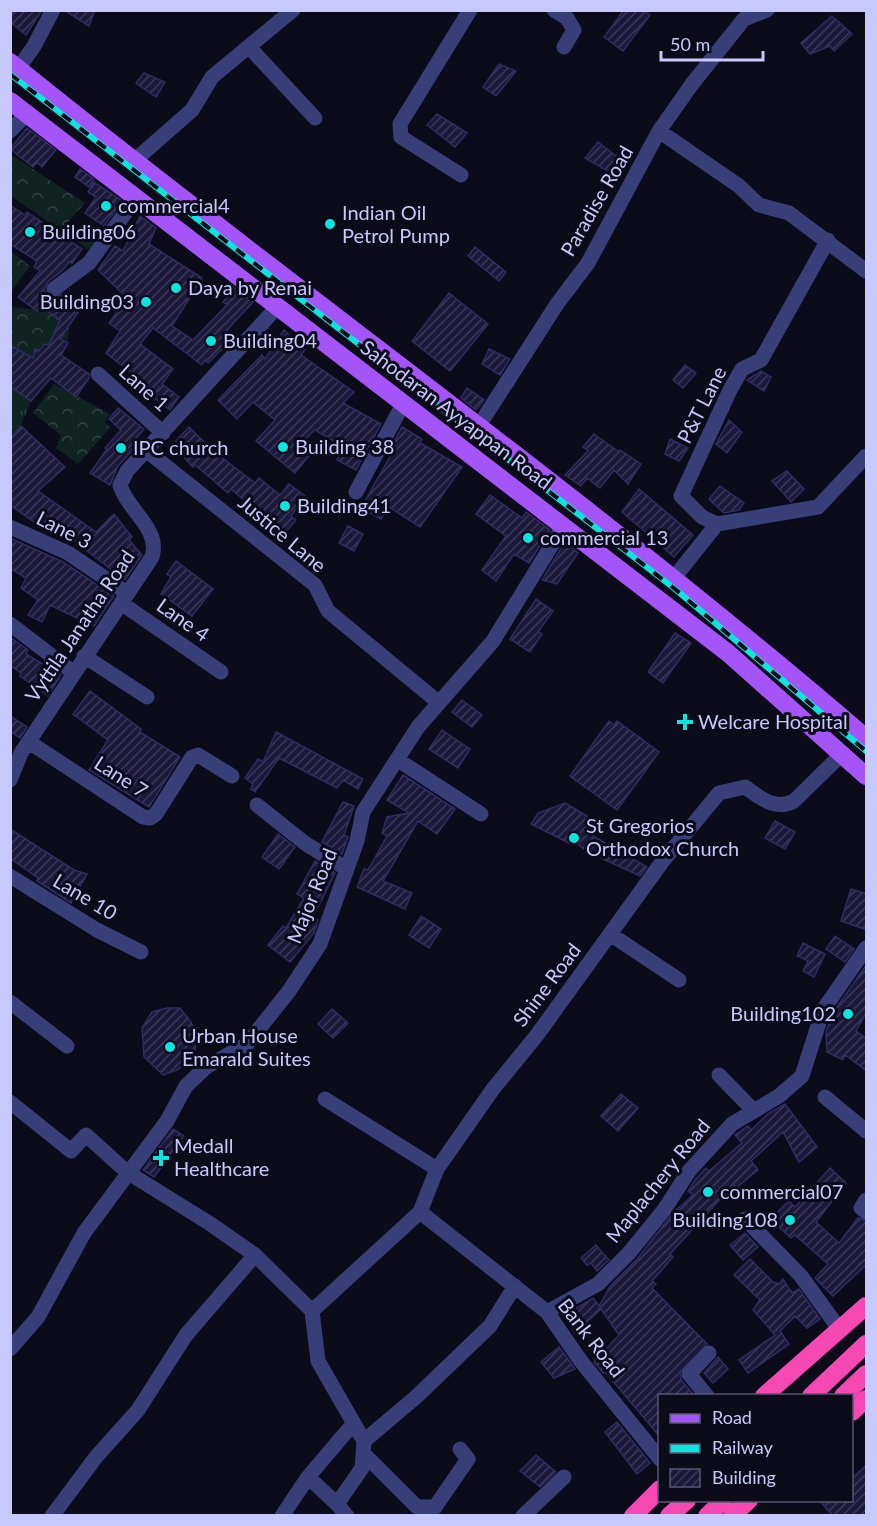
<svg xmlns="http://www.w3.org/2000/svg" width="877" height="1526" font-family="Lato,sans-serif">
  <defs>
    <pattern id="grass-tufts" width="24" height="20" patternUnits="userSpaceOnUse" patternTransform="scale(1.5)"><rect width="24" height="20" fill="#0f2420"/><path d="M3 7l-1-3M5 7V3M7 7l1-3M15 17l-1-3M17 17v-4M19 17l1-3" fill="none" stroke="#304241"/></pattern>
    <pattern id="forest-crowns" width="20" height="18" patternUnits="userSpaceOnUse" patternTransform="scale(1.5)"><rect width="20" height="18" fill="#0f2420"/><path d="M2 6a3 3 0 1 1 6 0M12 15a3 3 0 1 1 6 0" fill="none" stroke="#304241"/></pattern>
    <pattern id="building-hatch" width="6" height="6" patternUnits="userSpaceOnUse" patternTransform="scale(1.5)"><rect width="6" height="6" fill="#1b183a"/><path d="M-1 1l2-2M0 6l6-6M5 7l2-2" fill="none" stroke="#3b3857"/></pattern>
  </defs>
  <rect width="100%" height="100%" fill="#0c0b1a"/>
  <path fill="url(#grass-tufts)" d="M11,386L31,401L21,425L11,438Z"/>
  <path fill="url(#forest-crowns)" d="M10,154L85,203L67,223L95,242L89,250L11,196Z
    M11,251L30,266L11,292Z
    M47,291L65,294L52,314L69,326L68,343L53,337L49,345L44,344L39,351L35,349L34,355L30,356L11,345V307L37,310Z
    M54,384L110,414L105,422L110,428L78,464L56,448L61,435L33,413Z"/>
  <path fill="url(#building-hatch)" stroke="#2f2c65" stroke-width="1.5" d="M10,10H42L26,35L10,22Z
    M64,10H95L89,26Z
    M624,10H644L650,15L623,51L604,37Z
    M832,16L852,34L834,51L830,46L810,54L801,43Z
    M499,64L516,71L496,96L483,87Z
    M144,73L165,82L156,97L136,83Z
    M437,114L467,133L455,147L427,125Z
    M27,128L56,150L42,167L37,162L33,167L10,149Z
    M598,142L620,159L613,174L585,158Z
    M80,169L94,179L89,187L75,177Z
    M94,182L122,201L104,226L85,213L96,197L88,192Z
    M10,205L25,215L27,212L82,249L72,263L69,262L64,269L48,282L44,290L51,298L64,294L83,305L60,339L68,343L61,355L89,374V378L76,397L51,378L31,401L10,386V345L33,358L35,349L39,351L44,344L49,345L60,320L40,306L37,311L18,297L40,271L34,267L37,261L10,244Z
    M140,216L156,228L149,244L202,278L172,326L193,340L227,305L223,302L235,288L253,302L227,330L235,336L208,363L205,360L202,365L153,328L140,344L173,369L162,384L179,397L170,410L153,397L160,387L156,392L106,353L120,331L109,323L127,298L98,270L115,246L123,251Z
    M475,247L506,272L499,281L468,256Z
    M449,293L488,324L450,371L412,341Z
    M284,330L305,349L301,355L354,392L343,403L381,424L356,470L337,460L344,447L315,430L300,444L312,452L295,473L256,441L275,420L253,402L237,419L218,400L262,355L265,359Z
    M489,349L510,359L500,375L482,364Z
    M685,365L696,373L683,388L673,380Z
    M761,371L771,377L764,391L747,380Z
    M467,388L484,400L476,410L461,398Z
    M118,408L144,429L131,444L135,447L118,466L110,485L90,473L107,449L105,448L121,430L109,419Z
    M729,420L742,432L727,453L716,444Z
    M21,426L65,467L38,491L96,532L114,514L132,537L129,540L142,555L125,580L53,525L48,532L10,505V438Z
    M189,427L211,449L255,483L259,478L280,495L289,484L305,496L291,516L296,520L284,534L231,489L228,493L195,465L193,467L172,445Z
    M402,427L422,439L420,443L462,467L420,527L389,507L381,519L361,508L396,446L393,444Z
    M594,434L619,452L620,450L641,464L628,484L614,470L600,488L587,478L581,486L565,475L588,451L583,447Z
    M670,439L688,448L679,461L665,454Z
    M787,471L804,489L791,502L772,481Z
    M720,486L744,503L739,510L724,513L709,499Z
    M639,489L693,535L674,557L622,512Z
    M490,495L522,518L526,512L550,530L529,563L514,554L496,581L482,570L506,536L476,514Z
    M348,526L363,534L354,551L339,543Z
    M10,538L63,562L114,596L94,626L50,605L42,622L28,615L38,600L21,588L26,578L10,568Z
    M565,542L578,553L557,584L542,580Z
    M176,561L213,589L192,616L161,594L171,577L167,574Z
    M536,599L553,611L538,632L542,634L530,652L510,639Z
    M675,633L691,643L663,683L648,672Z
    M10,637L28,650L26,654L61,675L48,696L20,676L21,673L10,665Z
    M90,691L141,729L140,732L180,757L149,807L89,770L108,740L73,714Z
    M462,700L482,715L472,727L452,712Z
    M10,716L27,727L20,738L10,731Z
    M609,721L614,725L617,721L659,752L617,810L570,776Z
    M442,730L470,749L458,768L429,749Z
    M276,732L363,779L358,789L343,780L337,788L279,758L255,792L251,789L253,784L245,778L258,759L263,762Z
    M403,775L455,809L437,834L418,821L383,881L412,893L405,909L357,887L364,869L368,870L387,836L382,833L387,817L409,813L387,800Z
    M343,802L354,806L344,835L348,837L342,854L322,842Z
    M565,803L587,816L586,823L597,832L593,836L647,867L640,876L586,851L573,840L569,843L531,824L538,813Z
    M775,821L795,832L785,849L765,838Z
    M10,829L74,870L87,874L71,903L37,881L38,878L10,858Z
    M278,834L295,847L279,869L262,857Z
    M315,861L335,873L313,917L318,920L314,933L290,962L268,945L283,926L286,928L304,898L297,894Z
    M851,889L867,894V930L841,921Z
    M421,916L441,929L429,948L409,935Z
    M835,936L854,949L845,962L826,949Z
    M803,943L825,954L814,977L803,971L808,961L797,956Z
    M867,964V1011L856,1031L867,1039V1071L845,1055L843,1060L827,1052L826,1032L832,1014Z
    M167,1008H180L191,1022L197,1038L194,1057L177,1070L163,1075L144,1057L142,1028L152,1012Z
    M332,1009L348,1023L333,1038L318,1024Z
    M621,1094L638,1108L618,1131L601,1116Z
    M785,1104L817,1147L799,1162L783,1132L751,1161L758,1170L736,1188L734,1184L670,1254L673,1257L652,1281L656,1284L652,1288L707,1344L680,1372L681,1380L694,1395H660V1437L606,1373H603L594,1362L619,1335L601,1309L575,1333L564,1316L593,1298L599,1306L611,1285L637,1259L673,1213L693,1195L688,1191L695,1180L706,1168L709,1171L742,1143L735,1135L748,1126L751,1130L769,1113Z
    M173,1129L184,1136L154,1177L143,1170Z
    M830,1168L846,1183L816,1222L839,1243L858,1218L867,1221V1264L833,1296L815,1278L828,1264L795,1235L791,1238L770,1219L789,1201L795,1207Z
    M745,1233L758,1247L743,1260L730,1245Z
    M596,1245L609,1260L597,1271L591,1263L587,1265L581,1258Z
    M750,1259L773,1282L779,1284L783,1279L792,1293L799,1289L820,1319L807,1328L795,1316L780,1331L789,1344L748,1373L739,1360L775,1335L753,1310L760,1300L734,1275Z
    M559,1347L575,1369L554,1378L541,1362Z
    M718,1357L728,1369L713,1383L704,1373Z
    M617,1422L650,1463L637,1474L605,1432Z
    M536,1455L556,1472L540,1487L520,1471Z
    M867,1465V1515H832L819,1500H852V1478Z"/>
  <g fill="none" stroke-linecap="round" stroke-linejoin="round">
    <path stroke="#383e77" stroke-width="15" d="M554,10L567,18L574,30L564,47
      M250,48L315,118
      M18,69L34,46L53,10
      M10,131L26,115
      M659,131L739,186L759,205L789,213L866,271
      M134,161L192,110L212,77L293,10
      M461,175L401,137L400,124L470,10
      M54,289L89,263L136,198
      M98,374L163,433
      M478,427L557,304L588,263L659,131L692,84L744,19L767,10
      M147,451L315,585L328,611L438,702
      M356,492L403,404
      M717,524L702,517L681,496L730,390L742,369L761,360L828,240
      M10,527L68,553L127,593
      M673,579L717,524L818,507L866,456
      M121,603L221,672
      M10,624L74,673
      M84,656L147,697
      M29,742L143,817L150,818L156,814L192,757L198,755L232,776
      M398,760L481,814
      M10,780L21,753L152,557C161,529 127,510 120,485L127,471L278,306
      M257,805L306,844L347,869
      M10,876L97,930L141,952
      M610,934L679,980
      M10,1002L67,1046
      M719,1075L754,1111
      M825,1097L866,1131
      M325,1099L437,1169
      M10,1102L71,1151L86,1135L127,1172L209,1223L255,1255L312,1311L318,1361L364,1441L362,1468L337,1504L347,1516
      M866,1200L861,1208L866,1212
      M420,1212L547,1312L580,1360L660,1459
      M745,1219L801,1276L840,1330
      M312,1311L420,1212L437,1169L493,1089L537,1035L662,862L719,793L745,787C761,798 775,811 794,801L843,753
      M547,1312L598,1284L629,1253L664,1210L689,1171L732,1124L779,1096L802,1076L823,1010L866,948
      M10,1349L38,1317L84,1233L167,1121L186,1086L206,1067L247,1044L289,991L320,944L357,841L363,812L418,727L493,641L564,525
      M707,1396L689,1374L709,1353
      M364,1441L416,1397L490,1326L515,1286
      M363,1453L417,1507H435L468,1459L460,1449
      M308,1477L337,1504
      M52,1516L96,1457L138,1410L186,1335L255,1255
      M282,1516L308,1477L353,1424
      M523,1516L564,1477"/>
    <path stroke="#a454f7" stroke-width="18" d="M10,62C293,291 591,501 866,738
      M10,101L728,653L866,776"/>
    <path stroke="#f648b3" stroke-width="18" d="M764,1396L866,1306
      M811,1396L866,1344
      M843,1396L866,1374
      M852,1412L866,1399
      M633,1516L660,1489
      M669,1516L687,1500
      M707,1516L724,1500
      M732,1516L749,1500"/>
    <g stroke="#0be5de" stroke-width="6">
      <path id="rail" d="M10,74L675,589L866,751"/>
    </g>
    <use href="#rail" stroke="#0c0b1a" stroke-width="4" stroke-dasharray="11" stroke-linecap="butt"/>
  </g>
  <g fill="#0be5de" stroke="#0c0b1a" stroke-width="2">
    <circle cx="106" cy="206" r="6"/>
    <circle cx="330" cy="224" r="6"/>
    <circle cx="30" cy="232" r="6"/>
    <circle cx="176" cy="288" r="6"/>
    <circle cx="146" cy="302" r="6"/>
    <circle cx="211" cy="341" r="6"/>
    <circle cx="283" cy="447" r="6"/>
    <circle cx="121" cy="448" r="6"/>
    <circle cx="285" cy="506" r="6"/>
    <circle cx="528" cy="538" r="6"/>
    <path d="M682 713h6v6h6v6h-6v6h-6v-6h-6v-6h6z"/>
    <circle cx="574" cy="838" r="6"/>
    <circle cx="848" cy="1014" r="6"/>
    <circle cx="170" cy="1047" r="6"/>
    <path d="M158 1149h6v6h6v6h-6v6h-6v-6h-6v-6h6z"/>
    <circle cx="708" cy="1192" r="6"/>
    <circle cx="790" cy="1220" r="6"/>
  </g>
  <g text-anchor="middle" stroke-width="6" stroke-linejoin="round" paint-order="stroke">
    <g font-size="20" fill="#c7c8fc" stroke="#0c0b1a">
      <text transform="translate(597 201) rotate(-60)" y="7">Paradise Road</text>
      <text transform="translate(144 388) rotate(42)" y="7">Lane 1</text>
      <text transform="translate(702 405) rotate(-63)" y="7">P&amp;T Lane</text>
      <text transform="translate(456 415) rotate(37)" y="7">Sahodaran Ayyappan Road</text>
      <text transform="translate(64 530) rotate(27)" y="7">Lane 3</text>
      <text transform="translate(282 534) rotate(40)" y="7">Justice Lane</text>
      <text transform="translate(183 620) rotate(35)" y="7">Lane 4</text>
      <text transform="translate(80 626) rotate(-56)" y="7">Vyttila Janatha Road</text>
      <text transform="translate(121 777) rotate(33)" y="7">Lane 7</text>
      <text transform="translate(312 896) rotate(-68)" y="7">Major Road</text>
      <text transform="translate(85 897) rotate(31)" y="7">Lane 10</text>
      <text transform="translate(547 985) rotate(-53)" y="7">Shine Road</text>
      <text transform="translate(658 1181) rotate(-51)" y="7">Maplachery Road</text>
      <text transform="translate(591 1338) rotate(52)" y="7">Bank Road</text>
    </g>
    <g font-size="20" fill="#c7c8fc" stroke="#0c0b1a" text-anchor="start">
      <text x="118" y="213">commercial4</text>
      <text x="342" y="220">Indian Oil<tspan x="342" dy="23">Petrol Pump</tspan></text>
      <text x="42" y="239">Building06</text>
      <text x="188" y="295">Daya by Renai</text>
      <text x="134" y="309" text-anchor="end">Building03</text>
      <text x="223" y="348">Building04</text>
      <text x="295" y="454">Building 38</text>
      <text x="133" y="455">IPC church</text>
      <text x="297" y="513">Building41</text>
      <text x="540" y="545">commercial 13</text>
      <text x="698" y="729">Welcare Hospital</text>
      <text x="586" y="833">St Gregorios<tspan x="586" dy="23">Orthodox Church</tspan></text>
      <text x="836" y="1021" text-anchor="end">Building102</text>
      <text x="182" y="1043">Urban House<tspan x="182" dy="23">Emarald Suites</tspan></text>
      <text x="174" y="1153">Medall<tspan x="174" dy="23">Healthcare</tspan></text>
      <text x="720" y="1199">commercial07</text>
      <text x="778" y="1227" text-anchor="end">Building108</text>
    </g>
  </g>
  <rect width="877" height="1526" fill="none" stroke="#c7c8fc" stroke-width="24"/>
  <rect x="658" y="1394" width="195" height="108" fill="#0c0b1a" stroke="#575774" stroke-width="1.5"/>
  <rect x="670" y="1414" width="30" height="9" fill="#a454f7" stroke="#575774" stroke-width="1.5"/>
  <text x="712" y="1424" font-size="18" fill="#c7c8fc">Road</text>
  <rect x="670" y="1444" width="30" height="9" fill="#0be5de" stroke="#575774" stroke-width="1.5"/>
  <text x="712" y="1454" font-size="18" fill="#c7c8fc">Railway</text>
  <rect x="670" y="1469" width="30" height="18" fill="url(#building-hatch)" stroke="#575774" stroke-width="1.5"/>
  <text x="712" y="1484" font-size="18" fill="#c7c8fc">Building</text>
  <path d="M661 51v9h102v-9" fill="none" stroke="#c7c8fc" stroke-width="3"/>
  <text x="670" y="51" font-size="18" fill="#c7c8fc" stroke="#0c0b1a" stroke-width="4.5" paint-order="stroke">50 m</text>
</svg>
